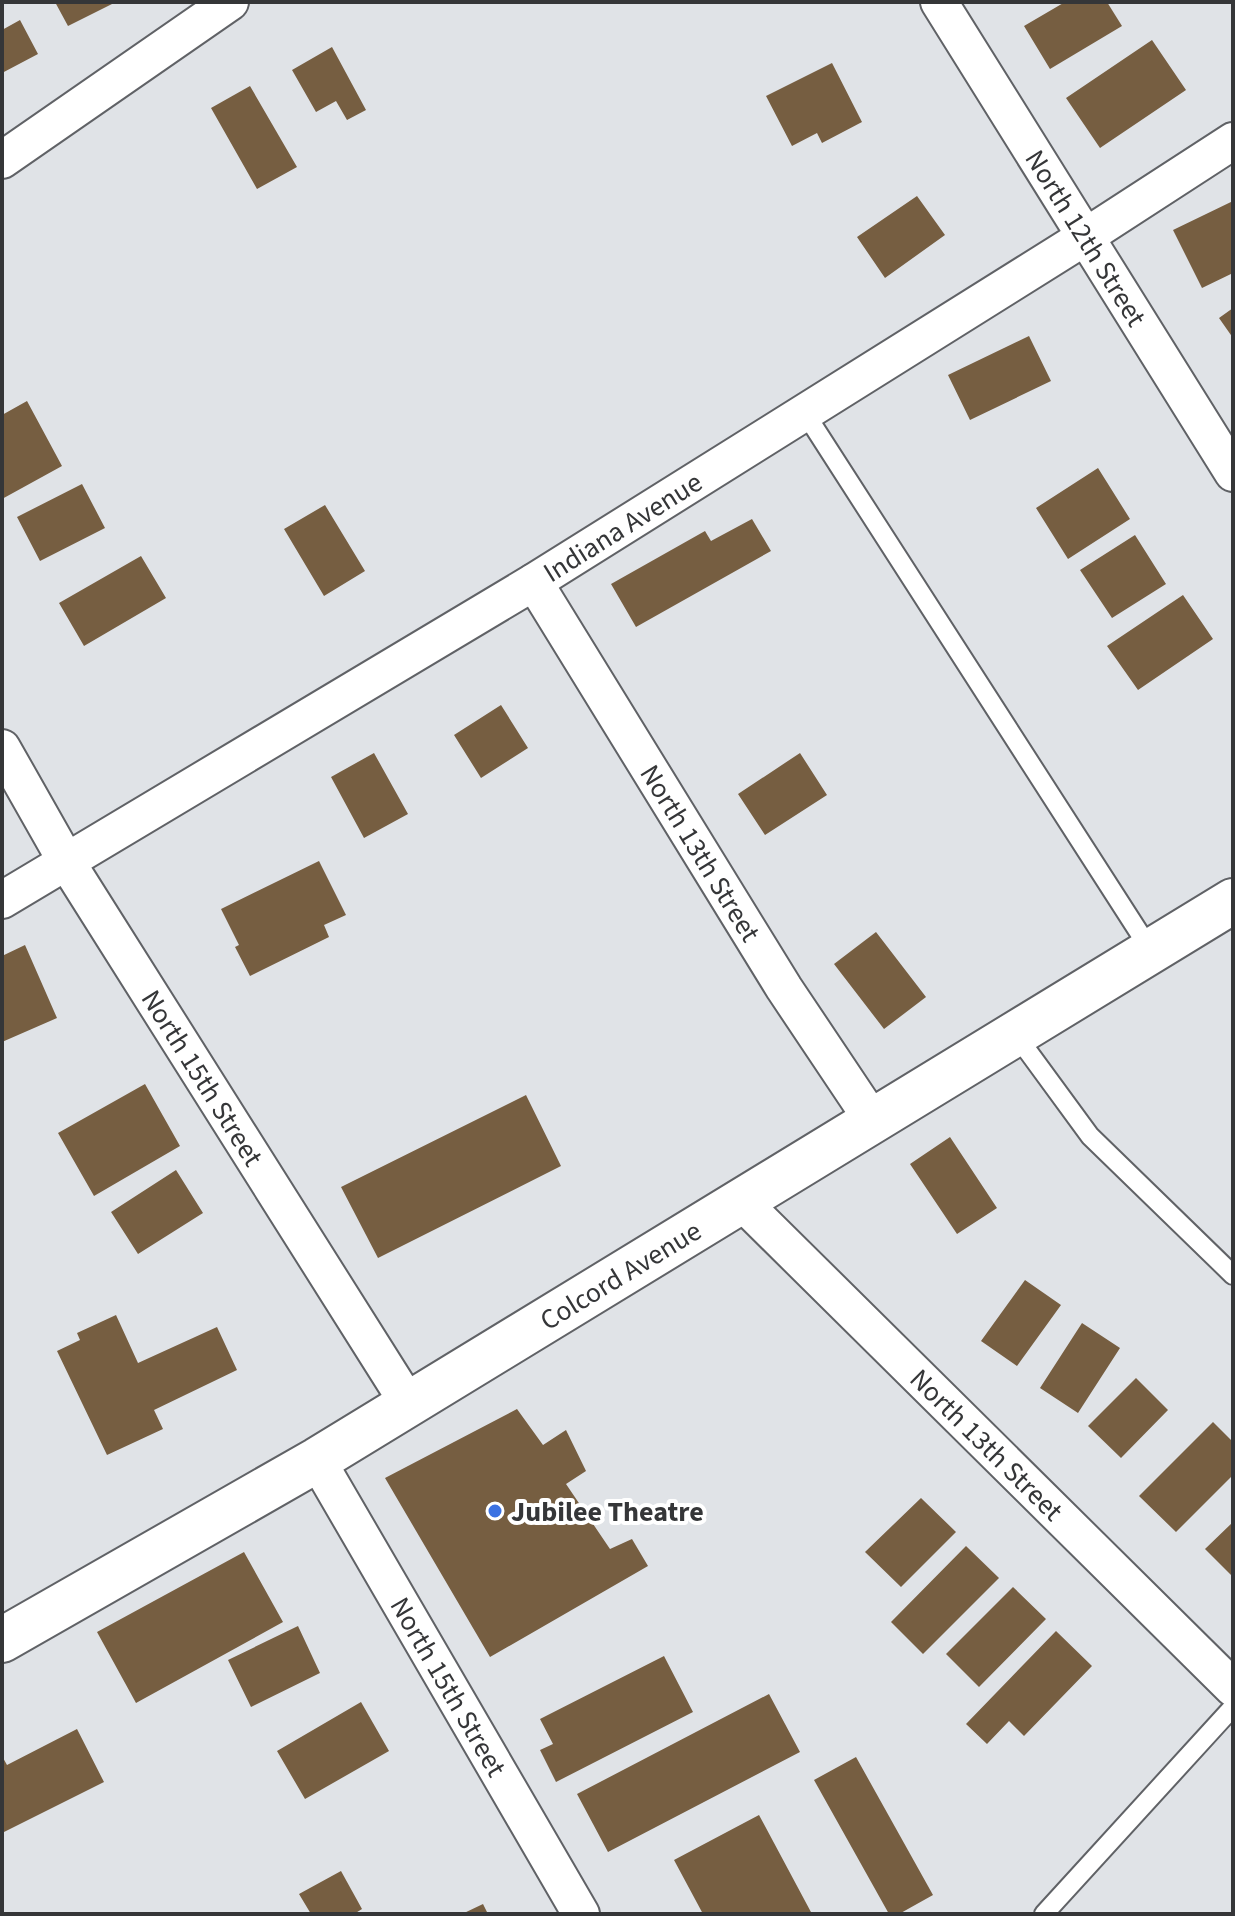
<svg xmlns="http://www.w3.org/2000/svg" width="1235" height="1916" font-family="'Source Sans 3',sans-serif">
  <rect width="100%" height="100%" fill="#e0e3e7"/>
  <path fill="#765e41" d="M55,2H116L68,26Z
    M1065,2H1107L1122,26L1050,69L1024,26Z
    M20,20L38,54L2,73V30Z
    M1152,40L1186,90L1100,148L1066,98Z
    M332,47L366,110L347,120L336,101L316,112L292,70Z
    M832,63L862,122L822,143L817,133L792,146L766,96Z
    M250,86L297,167L257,189L211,108Z
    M917,196L945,235L885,278L857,237Z
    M1233,201V273L1202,288L1173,230Z
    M1233,308V338L1219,318Z
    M1029,336L1051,381L970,420L948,375Z
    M27,401L62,466L2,499V415Z
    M1098,468L1130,519L1068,559L1036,508Z
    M82,484L105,528L40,561L17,517Z
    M325,505L365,571L324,596L284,529Z
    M752,519L771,551L636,627L611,584L705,531L711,541Z
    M1135,535L1166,584L1112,618L1080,570Z
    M141,556L166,598L84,646L59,603Z
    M1183,595L1213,639L1138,690L1107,646Z
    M501,705L528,748L481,778L454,735Z
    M374,753L408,814L364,838L331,777Z
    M800,753L827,795L765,835L738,794Z
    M319,861L346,915L324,925L329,937L250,976L235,947L239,945L221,909Z
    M876,932L926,997L884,1029L834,964Z
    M25,945L57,1018L2,1042V956Z
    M145,1084L180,1146L94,1196L58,1133Z
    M526,1095L561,1166L378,1258L341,1187Z
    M950,1137L997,1208L957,1234L910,1164Z
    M176,1170L203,1213L138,1254L111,1212Z
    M1025,1280L1061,1305L1017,1366L981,1341Z
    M116,1315L138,1363L217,1327L237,1370L154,1410L163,1429L107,1455L57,1351L80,1340L77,1333Z
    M1082,1323L1120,1348L1078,1413L1040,1388Z
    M1136,1378L1168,1410L1121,1458L1088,1426Z
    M517,1409L543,1445L566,1430L586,1471L566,1484L610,1549L632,1539L648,1566L490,1657L385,1478Z
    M1213,1422L1233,1442V1475L1176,1532L1139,1496Z
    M921,1498L956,1532L901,1587L865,1552Z
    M1233,1522V1577L1205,1549Z
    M966,1546L999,1578L923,1654L891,1622Z
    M244,1552L283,1622L136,1703L97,1632Z
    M1013,1587L1046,1619L979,1687L946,1654Z
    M298,1626L320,1673L251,1707L228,1660Z
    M1056,1631L1092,1666L1024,1736L1009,1721L987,1744L966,1724Z
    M664,1656L693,1712L556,1782L540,1750L553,1744L540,1719Z
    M769,1694L800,1752L608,1852L577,1794Z
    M361,1702L389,1751L305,1799L277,1751Z
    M77,1729L104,1782L2,1833V1756L7,1765Z
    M856,1757L933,1895L899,1914H889L814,1780Z
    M759,1815L812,1914H703L674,1860Z
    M341,1871L362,1909L354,1914H311L299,1894Z
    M483,1904L488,1914H462Z"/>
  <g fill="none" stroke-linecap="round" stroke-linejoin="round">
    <g stroke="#606266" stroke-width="22">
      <path id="service" d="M805,413L1151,951
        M1016,1035L1090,1136L1233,1275
        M1044,1914L1233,1707"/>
    </g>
    <g stroke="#606266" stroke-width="40">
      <g id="minor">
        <path id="s1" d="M939,2L1233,473"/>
        <path d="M2,160L230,2"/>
        <path id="s2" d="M534,582L784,988L873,1121"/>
        <path id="s3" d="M2,748L66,861L408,1403"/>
        <path id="s4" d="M2,900L534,582L1085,237L1233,141"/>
        <path id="s5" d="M741,1201L1233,1688"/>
        <path id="s6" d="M317,1460L581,1914"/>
      </g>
    </g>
    <g stroke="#606266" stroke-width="48">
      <g id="tertiary">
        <path id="s7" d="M2,1640L317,1460L1233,901"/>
      </g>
    </g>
    <use href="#service" stroke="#fff" stroke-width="18"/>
    <use href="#minor" stroke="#fff" stroke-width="36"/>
    <use href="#tertiary" stroke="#fff" stroke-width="44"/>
  </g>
  <circle fill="#3b72e2" stroke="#fff" stroke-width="3" cx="495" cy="1511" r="8"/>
  <g text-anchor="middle" stroke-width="8" stroke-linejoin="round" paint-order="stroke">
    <g font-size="28" fill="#353638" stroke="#fff">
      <text dy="10" stroke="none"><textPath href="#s1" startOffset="278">North 12th Street</textPath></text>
      <text dy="10" stroke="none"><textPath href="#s4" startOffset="724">Indiana Avenue</textPath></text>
      <text dy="10" stroke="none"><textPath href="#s2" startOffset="318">North 13th Street</textPath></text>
      <text dy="10" stroke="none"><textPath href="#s3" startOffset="386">North 15th Street</textPath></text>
      <text dy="10" stroke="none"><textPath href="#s7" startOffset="718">Colcord Avenue</textPath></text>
      <text dy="10" stroke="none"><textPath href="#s5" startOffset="346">North 13th Street</textPath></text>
      <text dy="10" stroke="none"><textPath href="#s6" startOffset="262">North 15th Street</textPath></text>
    </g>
    <g font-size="28" font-weight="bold" fill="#353638" stroke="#fff" text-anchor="start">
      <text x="511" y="1521">Jubilee Theatre</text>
    </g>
  </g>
  <rect width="1235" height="1916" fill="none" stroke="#353638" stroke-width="8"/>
</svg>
